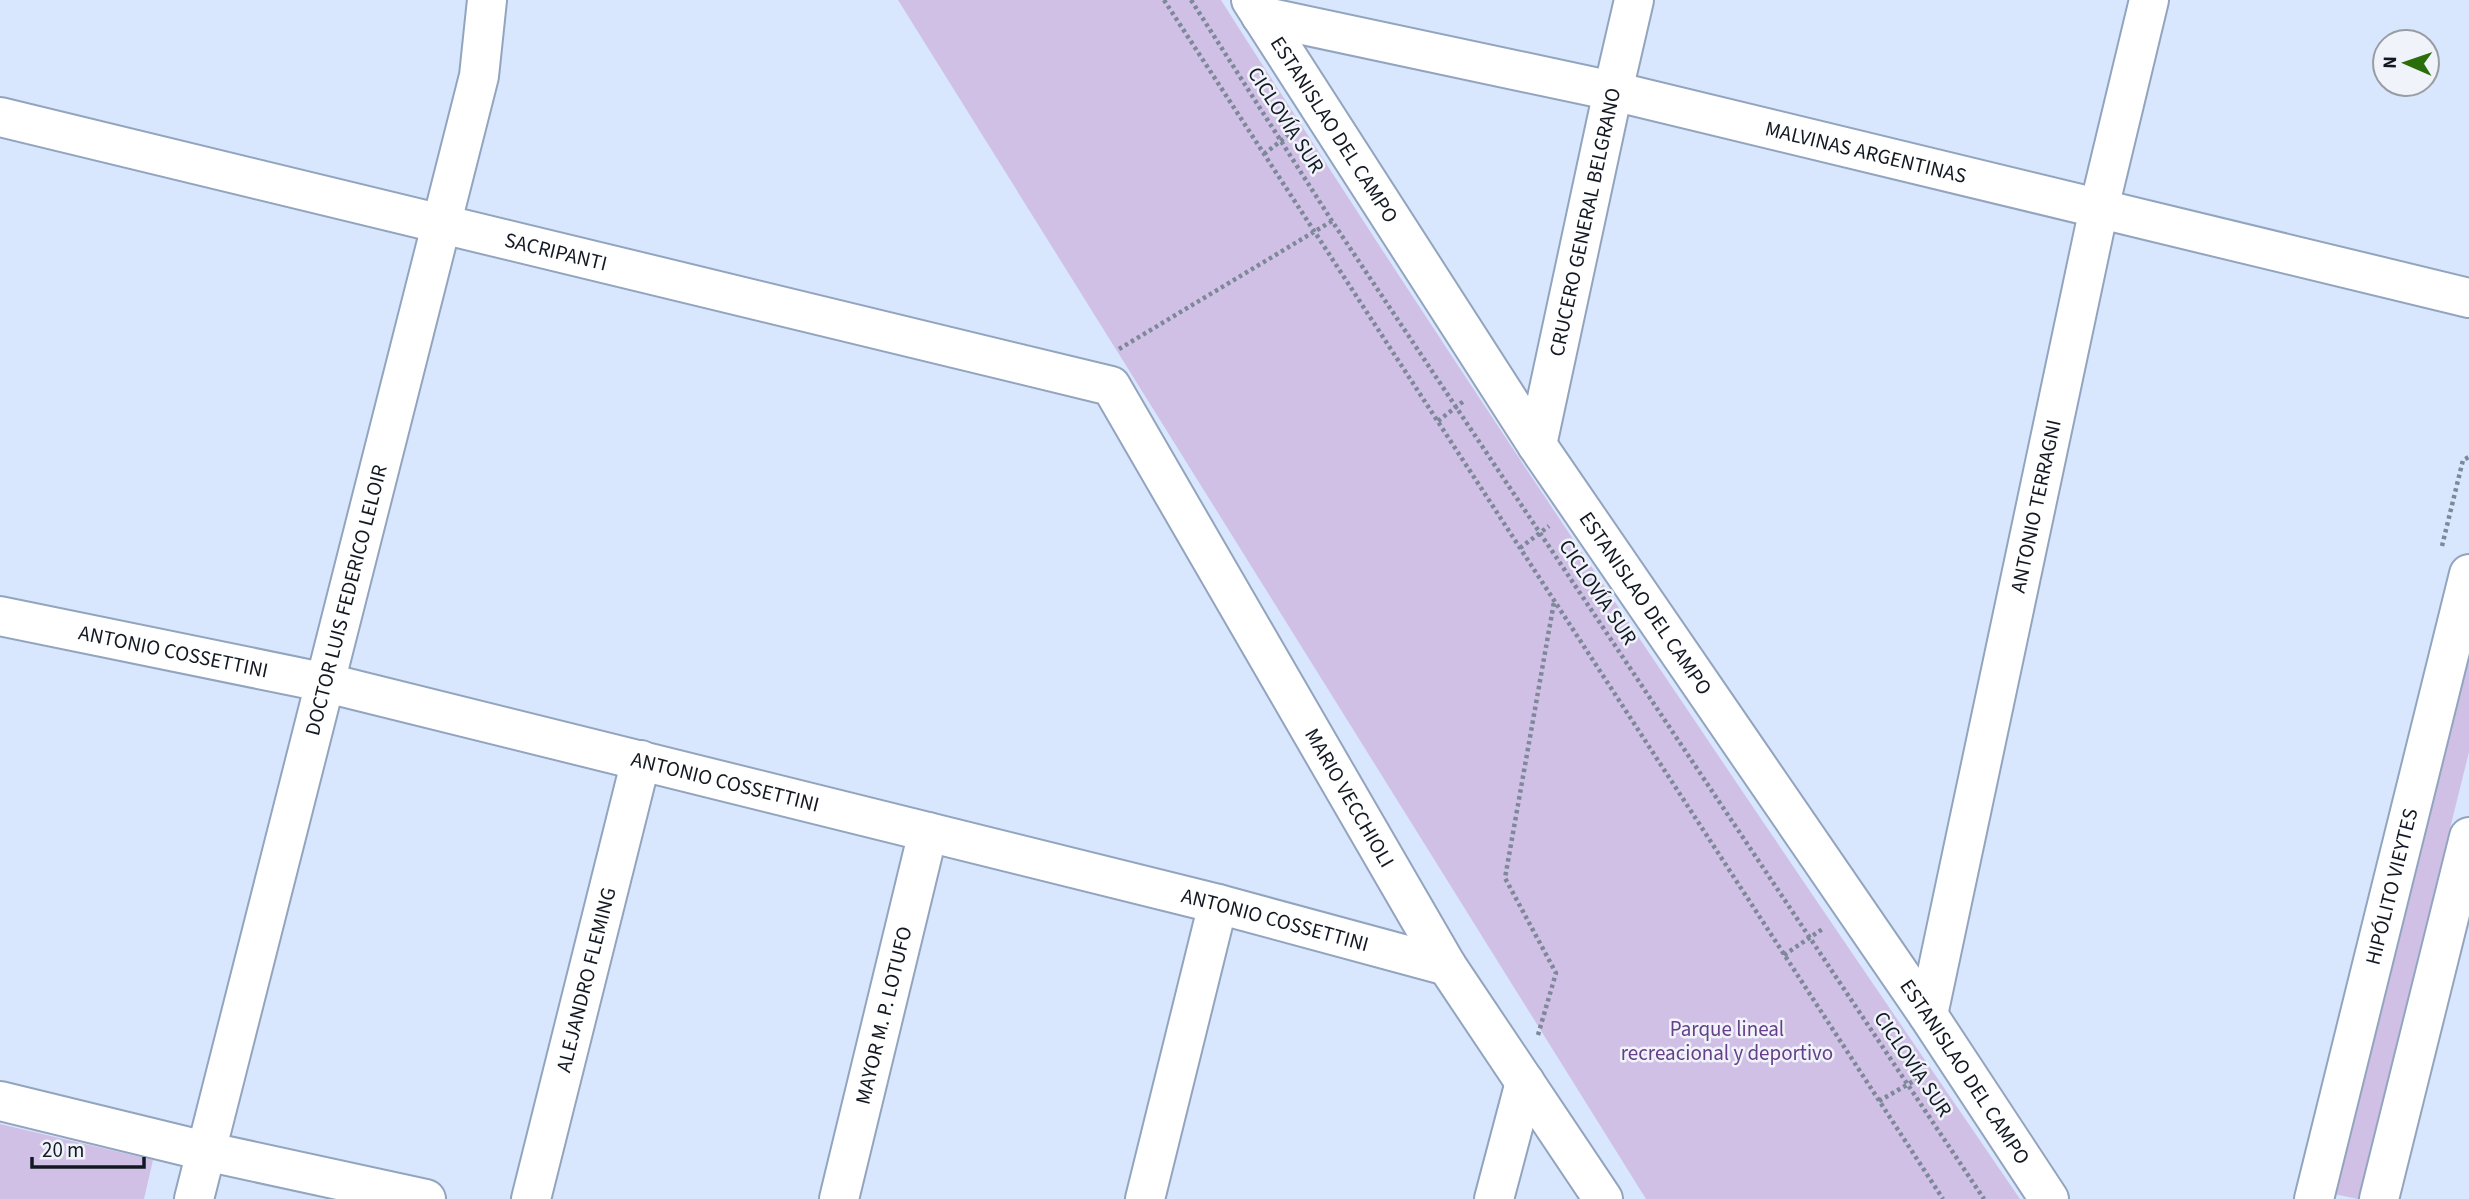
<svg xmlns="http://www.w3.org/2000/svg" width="2469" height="1199" font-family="'Source Sans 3',sans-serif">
  <rect width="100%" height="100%" fill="#d8e7fe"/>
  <path fill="#d1c0e6" d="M898,0H1221C1479,405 1749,803 2020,1199H1646Z
    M2469,652V752L2358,1199L2334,1194Z
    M0,1124L153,1160L144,1199H0Z"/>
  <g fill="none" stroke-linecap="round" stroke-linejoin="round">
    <g stroke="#92a4be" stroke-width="42">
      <g id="street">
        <path id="s1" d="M1261,16L1613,91L2469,298"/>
        <path id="s2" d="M1537,445L1613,91L1634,0"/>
        <path id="s3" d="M0,616L327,683L1218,904L1447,966"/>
        <path id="s4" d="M1928,1015L2099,208L2149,0"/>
        <path id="s5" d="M194,1199L479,76L487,0"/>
        <path id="s6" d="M531,1199L641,760"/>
        <path id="s7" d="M839,1199L928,832"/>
        <path d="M1145,1199L1218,904"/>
      </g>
    </g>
    <g stroke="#92a4be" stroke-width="42">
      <g id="secondary">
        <path id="s8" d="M1251,0L1537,445L1928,1015L2049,1199"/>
        <path id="s9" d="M0,117L1111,386L1447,966L1603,1199"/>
        <path d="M0,1101L205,1151L426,1199"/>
        <path d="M1494,1199L1525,1082"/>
        <path id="s10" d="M2314,1199L2469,574"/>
        <path d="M2379,1199L2469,837"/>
      </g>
    </g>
    <path stroke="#7d8899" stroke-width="4.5" stroke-dasharray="3.5 3.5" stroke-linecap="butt" d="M1164,0L1943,1199
      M1191,0L1332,221L1984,1199
      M1264,154L1291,133
      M1119,349L1332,221
      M1438,421L1465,400
      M2442,546L2463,460L2469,457
      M1520,548L1549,526
      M1784,955L1824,928
      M1538,1035L1556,973L1505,878L1554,602
      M1879,1101L1924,1075"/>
    <use href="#street" stroke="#fff" stroke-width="38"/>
    <use href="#secondary" stroke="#fff" stroke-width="38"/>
  </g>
  <g text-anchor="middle" stroke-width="5" stroke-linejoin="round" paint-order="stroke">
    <g font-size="21" fill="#131923" stroke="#f0f3f9">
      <text transform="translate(1286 120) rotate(57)" y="7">CICLOVÍA SUR</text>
      <text dy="7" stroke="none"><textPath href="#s8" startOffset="154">ESTANISLAO DEL CAMPO</textPath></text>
      <text dy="7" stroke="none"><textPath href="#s1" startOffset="620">MALVINAS ARGENTINAS</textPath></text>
      <text dy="7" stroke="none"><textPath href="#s2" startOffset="228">CRUCERO GENERAL BELGRANO</textPath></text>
      <text dy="7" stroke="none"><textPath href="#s9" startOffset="572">SACRIPANTI</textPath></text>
      <text dy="7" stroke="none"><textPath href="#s4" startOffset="520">ANTONIO TERRAGNI</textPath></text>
      <text transform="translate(1598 592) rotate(56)" y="7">CICLOVÍA SUR</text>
      <text dy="7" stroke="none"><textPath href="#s5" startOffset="618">DOCTOR LUIS FEDERICO LELOIR</textPath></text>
      <text dy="7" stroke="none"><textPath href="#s8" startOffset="721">ESTANISLAO DEL CAMPO</textPath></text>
      <text dy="7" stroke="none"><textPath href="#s3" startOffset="177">ANTONIO COSSETTINI</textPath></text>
      <text dy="7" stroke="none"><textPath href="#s3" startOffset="744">ANTONIO COSSETTINI</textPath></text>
      <text dy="7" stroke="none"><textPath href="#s9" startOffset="1619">MARIO VECCHIOLI</textPath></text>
      <text dy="7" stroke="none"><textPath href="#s10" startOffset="322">HIPÓLITO VIEYTES</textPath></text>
      <text dy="7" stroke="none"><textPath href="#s3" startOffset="1311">ANTONIO COSSETTINI</textPath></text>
      <text dy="7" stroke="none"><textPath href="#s6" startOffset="226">ALEJANDRO FLEMING</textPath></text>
      <text dy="7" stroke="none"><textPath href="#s7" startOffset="189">MAYOR M. P. LOTUFO</textPath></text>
      <text transform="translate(1913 1064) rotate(56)" y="7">CICLOVÍA SUR</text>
      <text dy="7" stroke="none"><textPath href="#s8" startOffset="1288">ESTANISLAO DEL CAMPO</textPath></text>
    </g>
    <g font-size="21" fill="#653f89" stroke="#f0f3f9">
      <text x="1727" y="1036">Parque lineal<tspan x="1727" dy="24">recreacional y deportivo</tspan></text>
    </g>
  </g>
  <g transform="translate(2406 63) rotate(272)"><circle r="33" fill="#f0f3f9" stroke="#989ca3" stroke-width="2"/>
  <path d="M0-5L12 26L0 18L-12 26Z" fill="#296e0a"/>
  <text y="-10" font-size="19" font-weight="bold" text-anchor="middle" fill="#131923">N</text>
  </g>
  <path d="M32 1157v10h112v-10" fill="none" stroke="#131923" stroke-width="3.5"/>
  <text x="42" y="1157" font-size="21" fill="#131923" stroke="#f0f3f9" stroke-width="5" paint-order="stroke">20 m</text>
</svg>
